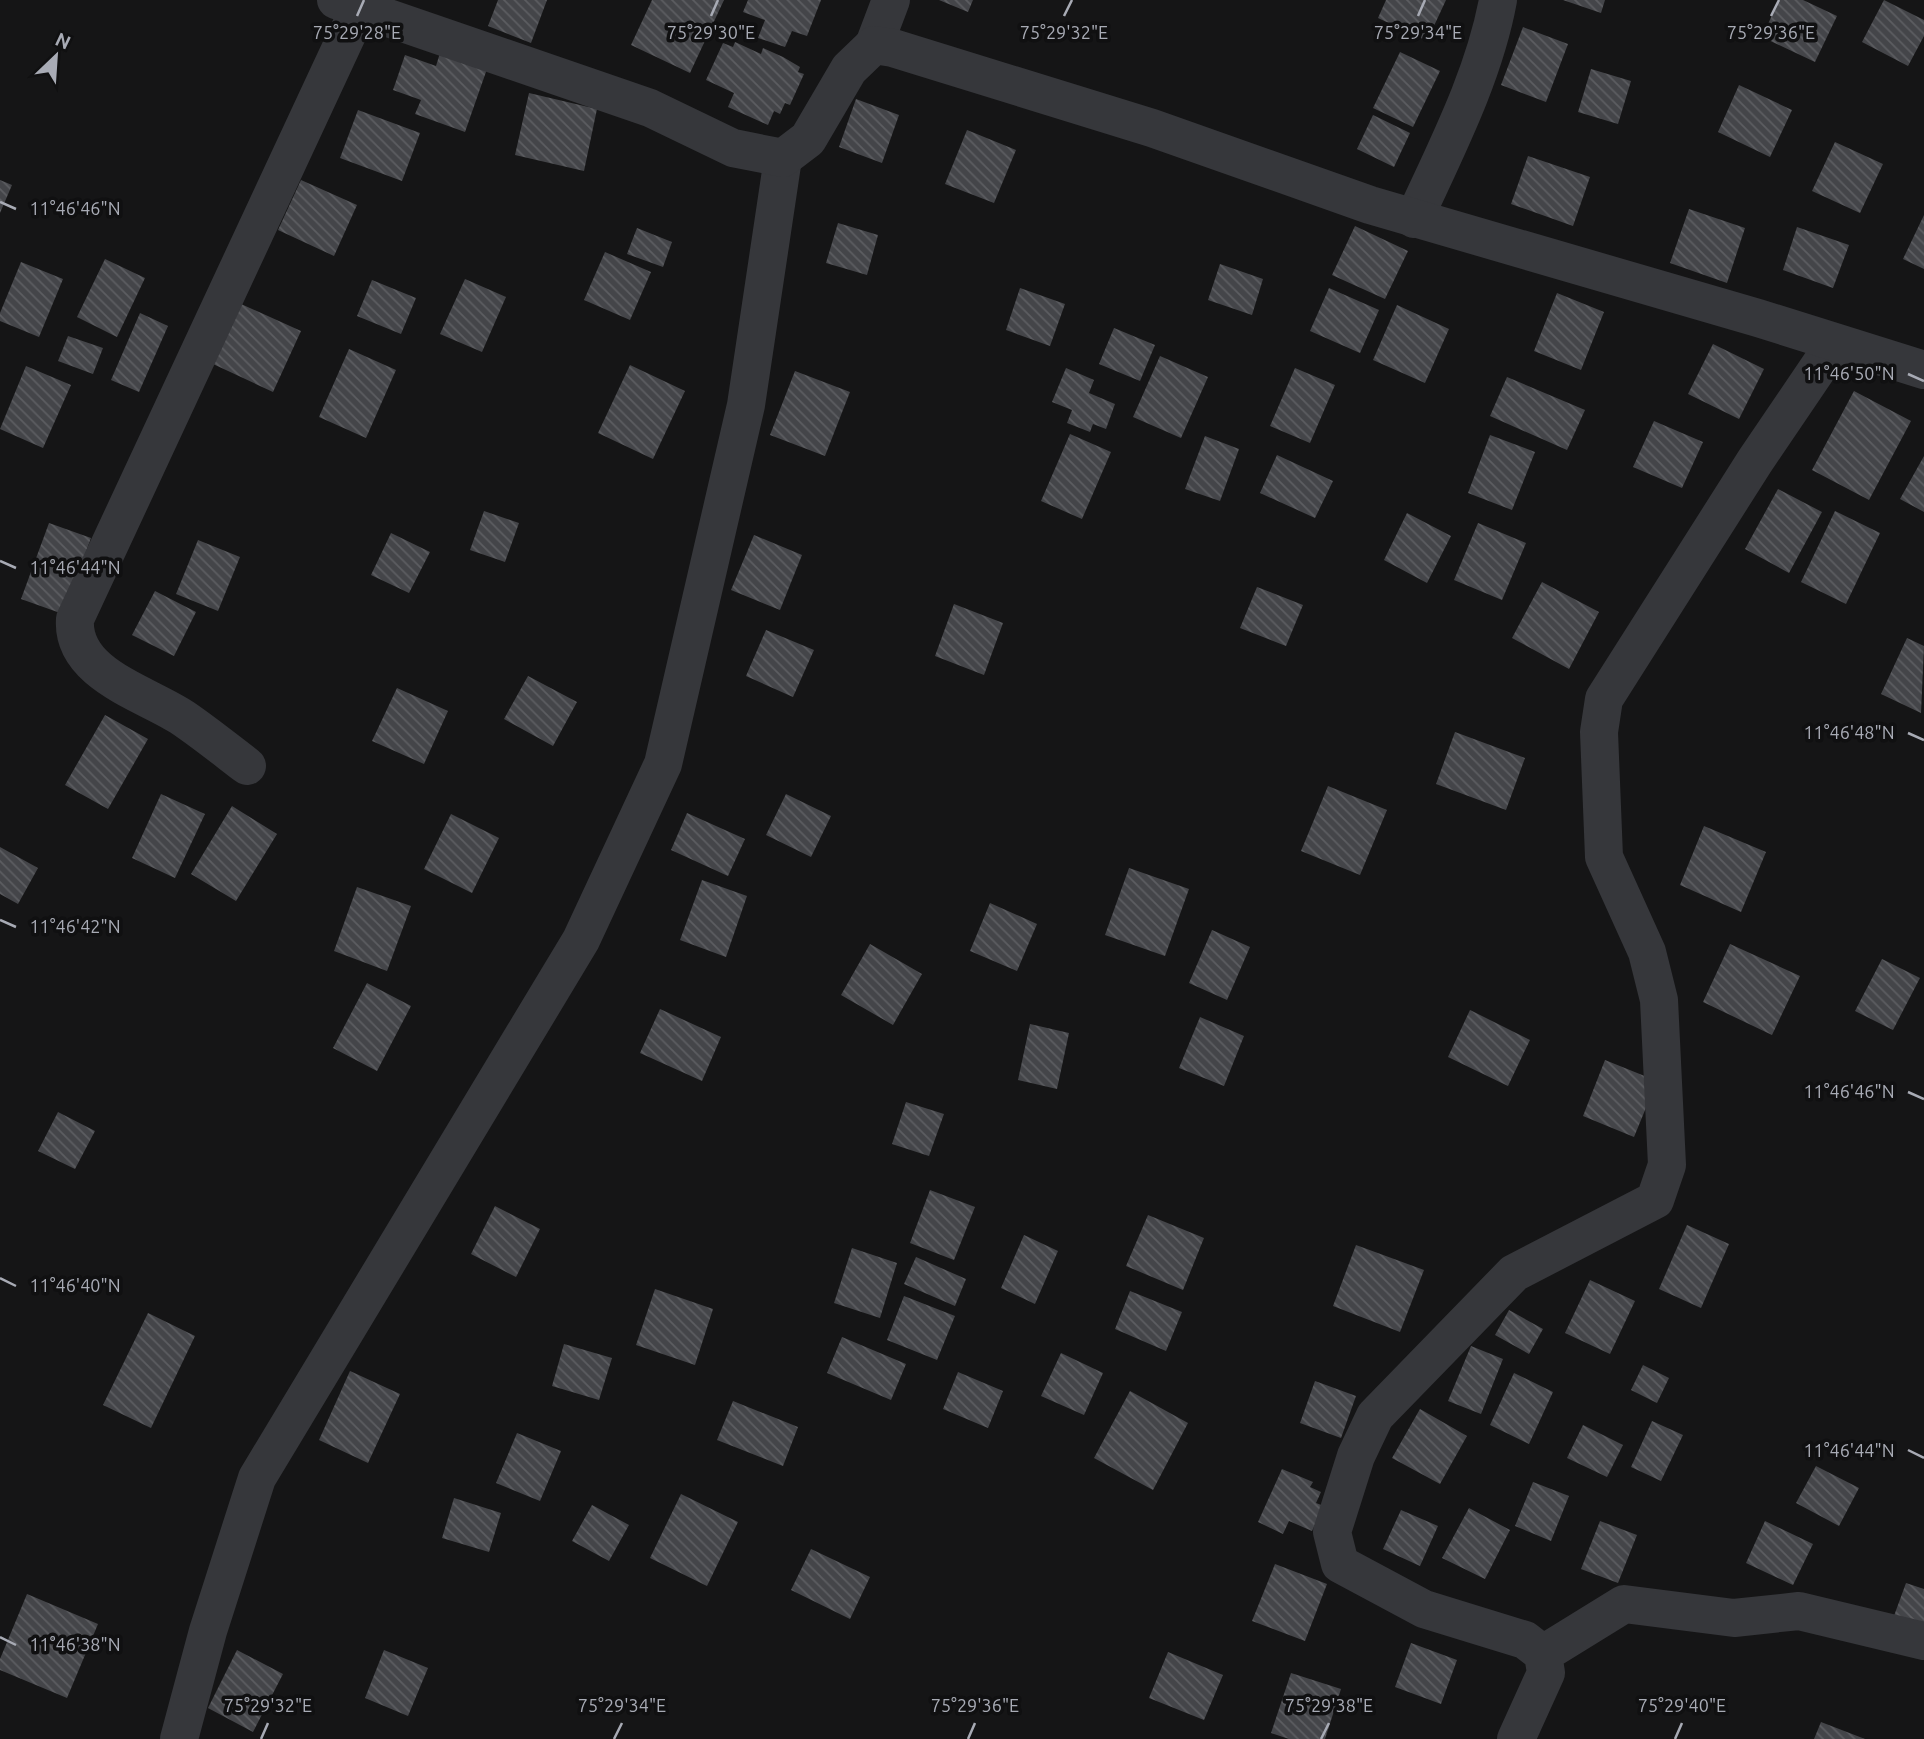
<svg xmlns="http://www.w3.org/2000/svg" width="1924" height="1739" font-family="Ubuntu,sans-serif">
  <defs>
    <pattern id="building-back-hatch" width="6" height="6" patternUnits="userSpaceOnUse" patternTransform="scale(1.75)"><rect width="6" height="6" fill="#444549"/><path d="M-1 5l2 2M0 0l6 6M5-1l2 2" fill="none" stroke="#5c5d61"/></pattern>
  </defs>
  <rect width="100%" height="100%" fill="#151516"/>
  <path fill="url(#building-back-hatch)" d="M498,0H547L531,43L488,26Z
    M652,0H724L690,73L631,45Z
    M748,0H821L807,36L792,31L785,47L758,38L765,20L743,12Z
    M939,0H973L968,12Z
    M1386,0H1446L1427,41L1378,18Z
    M1563,0H1605L1601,13Z
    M1779,0H1803L1837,16L1815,62L1762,37Z
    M1884,0L1924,20V36L1908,66L1862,42Z
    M1523,27L1568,44L1546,102L1501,85Z
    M735,42L761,54L763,48L783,57L800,67L798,72L804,74L790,105L785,103L780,114L774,111L768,125L728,107L734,93L706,80L723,43L733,47Z
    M1400,52L1440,71L1413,127L1373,108Z
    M440,53L487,69L465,132L415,114L421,100L393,90L405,55L436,66Z
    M1591,69L1631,81L1618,124L1578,112Z
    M1739,85L1792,110L1770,157L1718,132Z
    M529,93L597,109L584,171L515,155Z
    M856,99L899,115L882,163L839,147Z
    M358,110L420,133L402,181L340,158Z
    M1373,115L1410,133L1394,167L1357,149Z
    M967,130L1016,150L994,203L945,184Z
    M1835,142L1883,164L1860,213L1812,191Z
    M1528,156L1590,177L1573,226L1511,204Z
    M0,180L12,185L0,213Z
    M301,180L357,205L334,256L278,230Z
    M1689,209L1745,228L1727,283L1670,263Z
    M1924,215V269L1903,259Z
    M838,223L878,235L867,275L826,263Z
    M1355,226L1408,251L1385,299L1332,275Z
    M1797,227L1849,245L1833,288L1783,270Z
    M637,228L672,242L663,267L627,254Z
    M605,252L651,272L630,320L584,300Z
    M105,259L145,278L117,337L77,317Z
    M21,262L63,279L39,337L0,321V313Z
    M1220,264L1263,279L1252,315L1208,300Z
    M465,279L506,297L482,352L440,334Z
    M372,280L416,298L401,334L357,316Z
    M1020,288L1065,304L1050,346L1006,330Z
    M1329,288L1379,310L1360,353L1310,331Z
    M1557,293L1604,312L1581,370L1534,351Z
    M241,304L301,331L273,392L213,364Z
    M1397,305L1449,329L1425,383L1373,360Z
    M140,313L168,326L139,392L111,380Z
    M1114,328L1155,345L1140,381L1099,364Z
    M68,336L103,348L93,374L58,361Z
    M1713,344L1764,369L1739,419L1688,394Z
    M349,349L396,370L366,438L319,417Z
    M1160,356L1208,377L1181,438L1133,417Z
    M630,365L685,391L653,459L598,433Z
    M26,366L71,385L43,448L0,429Z
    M1066,368L1094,380L1089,393L1115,404L1106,429L1093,424L1090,432L1067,423L1072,410L1052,402Z
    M1295,368L1335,385L1310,443L1270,426Z
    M795,371L850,392L825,456L770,435Z
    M1507,377L1585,410L1567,450L1490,416Z
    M1854,391L1911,421L1869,500L1812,470Z
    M1654,421L1703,442L1682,488L1633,467Z
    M1070,434L1111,452L1082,519L1041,501Z
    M1490,435L1535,452L1512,510L1468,493Z
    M1205,436L1239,449L1220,501L1185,489Z
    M1277,455L1333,481L1315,518L1260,493Z
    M1924,456V512L1900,499Z
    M1778,489L1822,512L1789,573L1745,549Z
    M484,511L519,523L505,562L470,550Z
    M1835,511L1880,533L1846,604L1801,582Z
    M1407,513L1451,536L1427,583L1384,560Z
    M49,523L91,538L63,614L21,599Z
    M1478,523L1526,543L1502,600L1454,580Z
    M391,533L430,552L409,593L371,575Z
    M754,535L802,555L780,610L731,590Z
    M198,540L240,557L218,611L176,594Z
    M1542,582L1599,612L1569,669L1512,638Z
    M1257,587L1303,605L1286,646L1240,628Z
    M155,591L196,612L174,656L132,635Z
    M954,604L1003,623L984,675L935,656Z
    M766,630L814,650L793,697L746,676Z
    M1907,638L1924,646L1921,713L1881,694Z
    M528,676L577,702L553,746L504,719Z
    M397,688L448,711L424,764L372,741Z
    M105,715L148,739L108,809L65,785Z
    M1455,732L1525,758L1506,810L1436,784Z
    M1328,786L1387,810L1360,875L1301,851Z
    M161,794L205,814L175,878L132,858Z
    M786,794L831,816L811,857L766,835Z
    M232,806L277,834L236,901L191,874Z
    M687,813L745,839L728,876L671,850Z
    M451,814L499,838L472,893L424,869Z
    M1704,826L1766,852L1741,912L1680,885Z
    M0,847L38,868L18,904L0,894Z
    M1129,868L1189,889L1165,956L1105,935Z
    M702,880L747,896L726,957L680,940Z
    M357,887L411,906L387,971L334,951Z
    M990,903L1037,924L1017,971L970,951Z
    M1212,930L1250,947L1227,1000L1189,983Z
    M870,944L922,974L893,1025L841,995Z
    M1730,944L1800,976L1772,1035L1703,1002Z
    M1882,959L1920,978L1893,1030L1855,1011Z
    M367,983L411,1006L377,1071L333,1048Z
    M660,1009L721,1037L702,1081L640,1053Z
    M1470,1010L1530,1040L1508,1086L1448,1057Z
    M1200,1017L1244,1036L1224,1086L1179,1068Z
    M1030,1024L1069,1033L1057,1089L1018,1080Z
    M1605,1060L1657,1081L1634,1137L1583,1116Z
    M906,1102L944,1114L929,1156L892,1144Z
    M58,1112L95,1131L75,1169L38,1151Z
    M930,1190L975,1207L954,1260L910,1243Z
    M495,1206L540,1229L516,1277L471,1254Z
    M1148,1215L1204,1238L1183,1290L1126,1266Z
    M1687,1225L1729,1244L1701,1308L1659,1289Z
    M1024,1235L1058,1251L1035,1304L1001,1288Z
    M1356,1245L1424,1270L1400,1332L1333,1306Z
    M852,1248L897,1263L880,1318L834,1303Z
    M916,1257L966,1279L955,1306L904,1284Z
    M1590,1280L1635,1301L1610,1354L1565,1333Z
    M655,1289L713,1309L695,1365L636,1345Z
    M1130,1291L1182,1312L1166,1351L1115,1329Z
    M904,1296L955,1316L937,1360L887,1340Z
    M1509,1310L1543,1329L1529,1354L1495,1335Z
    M148,1313L195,1336L151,1428L103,1405Z
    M842,1337L906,1364L891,1400L827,1373Z
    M564,1344L612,1358L599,1400L552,1386Z
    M1471,1346L1503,1359L1481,1414L1448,1401Z
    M1061,1353L1103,1373L1084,1415L1041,1396Z
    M1643,1365L1669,1378L1657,1403L1631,1390Z
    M350,1371L400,1394L368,1463L319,1440Z
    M958,1372L1003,1391L988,1428L943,1409Z
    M1514,1373L1553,1392L1529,1444L1490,1425Z
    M1315,1381L1356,1396L1341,1438L1300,1423Z
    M1130,1391L1188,1423L1153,1490L1094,1458Z
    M733,1401L798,1427L783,1466L717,1440Z
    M1420,1409L1467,1436L1440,1484L1392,1458Z
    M1652,1421L1683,1435L1661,1481L1631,1467Z
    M1583,1425L1623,1445L1607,1477L1567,1458Z
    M517,1433L561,1451L540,1501L496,1483Z
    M1816,1466L1859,1488L1839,1526L1796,1503Z
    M1282,1469L1313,1482L1310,1487L1321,1492L1316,1503L1324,1506L1312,1531L1289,1521L1283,1534L1258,1522Z
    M1533,1482L1569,1496L1551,1541L1515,1526Z
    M681,1494L738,1522L707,1586L650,1558Z
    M454,1498L501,1513L489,1552L442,1538Z
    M592,1505L629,1525L609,1561L572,1541Z
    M1469,1508L1510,1530L1485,1579L1442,1558Z
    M1401,1510L1438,1526L1420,1566L1383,1549Z
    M1600,1521L1637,1535L1618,1583L1581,1569Z
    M1765,1521L1813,1544L1793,1585L1746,1563Z
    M811,1549L870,1577L850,1619L791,1590Z
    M1275,1564L1327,1584L1305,1641L1252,1621Z
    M1906,1583L1924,1589V1636L1891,1624Z
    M27,1594L98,1624L67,1698L0,1670V1659Z
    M1411,1643L1457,1660L1441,1704L1395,1687Z
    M237,1650L283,1674L253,1732L208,1708Z
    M384,1650L428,1668L408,1716L365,1698Z
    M1168,1652L1223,1675L1204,1720L1149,1698Z
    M1291,1673L1341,1689L1325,1739H1289L1271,1733Z
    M1821,1722L1865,1739H1814Z"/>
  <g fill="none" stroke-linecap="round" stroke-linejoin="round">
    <path stroke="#36373b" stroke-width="38" d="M874,45L891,0
      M1414,219C1446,149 1484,76 1498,0
      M247,766C226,750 205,733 183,718C145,693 71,674 75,619L359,9
      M1543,1654L1624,1604L1734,1618L1799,1611L1924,1641
      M179,1739L208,1631L257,1478L581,940L663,764L746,405L783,158
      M1516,1739L1546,1673L1543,1654L1525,1640L1424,1609L1340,1564L1332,1532L1356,1456L1375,1416L1514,1273L1655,1200L1667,1165L1659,1000L1647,952L1604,857L1599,732L1604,699L1755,461L1835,343"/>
    <path stroke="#36373b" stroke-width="38" d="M336,0L650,108L733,148L783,158L808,139L849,69L874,45L893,48L1152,128L1370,205L1758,318L1924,370"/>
  </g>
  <path fill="none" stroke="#a8abb5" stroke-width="2.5" d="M357,16L364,0M711,16L718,0M1064,16L1072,0M1418,16L1425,0M1771,16L1779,0M0,202L16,209M1908,374L1924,381M0,561L16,568M1908,733L1924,740M0,920L16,927M1908,1092L1924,1099M0,1278L16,1286M1908,1450L1924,1458M0,1637L16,1645M261,1739L268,1723M614,1739L622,1723M968,1739L975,1723M1321,1739L1329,1723M1675,1739L1682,1723"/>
  <g font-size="18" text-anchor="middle" fill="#a8abb5" stroke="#101011" stroke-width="7" stroke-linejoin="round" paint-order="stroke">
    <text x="357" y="39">75°29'28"E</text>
    <text x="711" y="39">75°29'30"E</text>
    <text x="1064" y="39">75°29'32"E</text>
    <text x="1418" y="39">75°29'34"E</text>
    <text x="1771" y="39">75°29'36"E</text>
    <text x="75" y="215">11°46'46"N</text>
    <text x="1849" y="380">11°46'50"N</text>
    <text x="75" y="574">11°46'44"N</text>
    <text x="1849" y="739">11°46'48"N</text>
    <text x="75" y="933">11°46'42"N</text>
    <text x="1849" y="1098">11°46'46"N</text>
    <text x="75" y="1292">11°46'40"N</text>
    <text x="1849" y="1457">11°46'44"N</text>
    <text x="75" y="1651">11°46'38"N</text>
    <text x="268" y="1712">75°29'32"E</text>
    <text x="622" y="1712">75°29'34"E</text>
    <text x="975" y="1712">75°29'36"E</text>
    <text x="1329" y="1712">75°29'38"E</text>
    <text x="1682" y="1712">75°29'40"E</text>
  </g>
  <g transform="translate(56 56) rotate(25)" stroke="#101011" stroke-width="5" paint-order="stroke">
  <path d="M0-5L12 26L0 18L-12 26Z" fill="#a8abb5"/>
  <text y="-10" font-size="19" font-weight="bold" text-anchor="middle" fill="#a8abb5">N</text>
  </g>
</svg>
